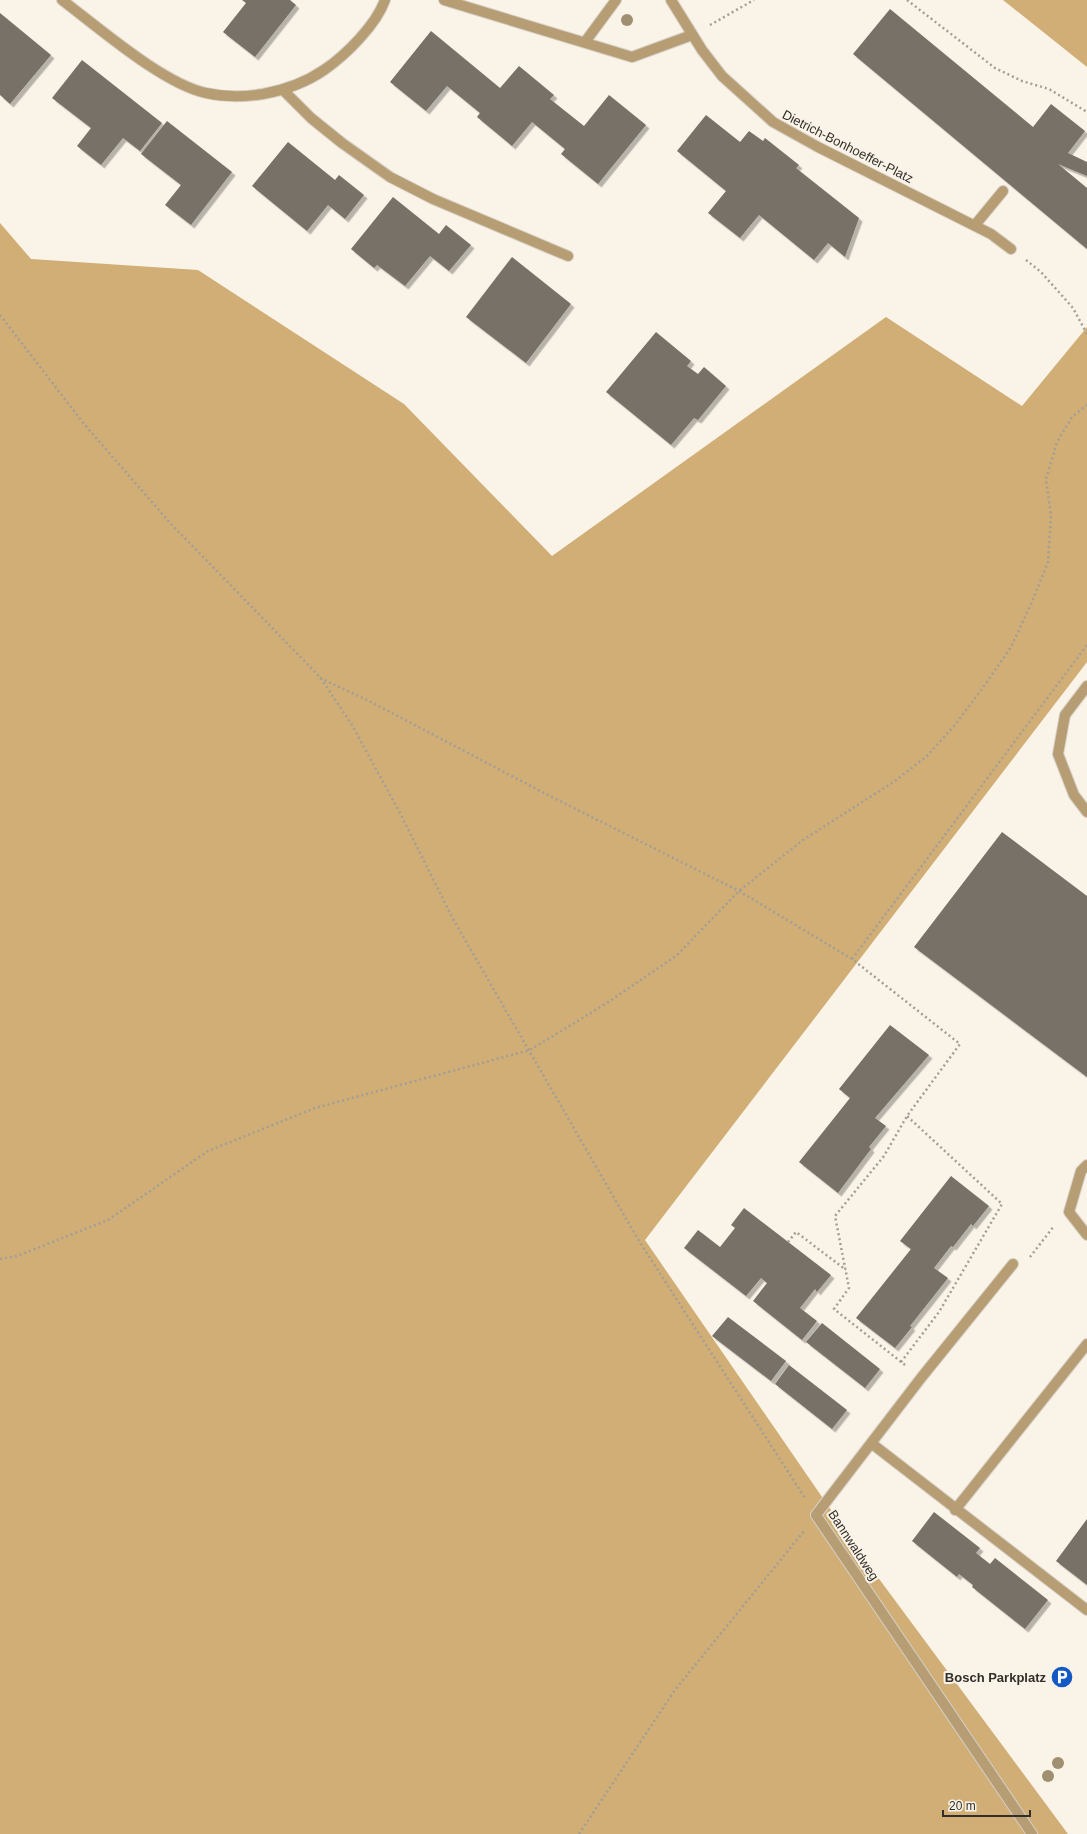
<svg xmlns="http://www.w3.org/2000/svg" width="1087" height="1834" font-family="Helvetica,sans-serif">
  <defs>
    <filter id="shadow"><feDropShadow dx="3.5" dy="3.5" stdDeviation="0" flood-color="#0004"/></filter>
  </defs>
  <rect width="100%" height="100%" fill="#faf3e8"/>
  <path fill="#d0ae75" d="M1003,0H1087V67Z
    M0,223L31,259L198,270L404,404L552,556L886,317L1022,406L1087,327V662L645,1240L871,1568L1068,1834H0Z"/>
  <path fill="#777167" filter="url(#shadow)" d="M242,0H290L296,5L255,57L223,32L246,3Z
    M890,9L1033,127L1051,104L1085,131L1068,153L1087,162V176L1058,164L1087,188V249L853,54Z
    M0,13L51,55L10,104L0,95Z
    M431,31L500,88L519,66L554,95L550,99L584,126L609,95L646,125L598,184L561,154L565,149L532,122L512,146L477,117L480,113L447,86L426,111L390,82Z
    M82,60L162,123L140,151L123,138L101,165L77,146L91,128L52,98Z
    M706,115L740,142L749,131L763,141L765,138L799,165L796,168L859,218L845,257L828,243L814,260L759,215L740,238L708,213L726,191L677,151Z
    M167,121L232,172L191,225L165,205L181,185L141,154Z
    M288,142L335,180L339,175L364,195L345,219L328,205L307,231L252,186Z
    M393,197L439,234L446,225L471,245L449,271L430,256L405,286L377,265L374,268L351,249Z
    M512,257L571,304L526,363L466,317Z
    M656,332L691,361L687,366L698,374L704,367L726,386L698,420L694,418L671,445L606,392Z
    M1002,832L1087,896V1077L914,947Z
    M890,1025L929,1055L875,1118L886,1126L869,1147L871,1149L838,1193L799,1162L850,1098L839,1089Z
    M951,1176L989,1206L973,1226L971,1224L953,1247L951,1246L934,1268L948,1278L910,1326L912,1327L895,1348L856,1318L911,1249L900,1241Z
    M744,1208L831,1275L817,1292L815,1289L800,1308L817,1321L802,1340L753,1301L767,1283L761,1278L746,1296L684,1248L698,1230L720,1247L735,1228L731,1225Z
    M728,1317L786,1361L771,1381L712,1336Z
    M822,1323L880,1369L865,1388L806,1342Z
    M789,1365L847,1410L832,1429L775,1384Z
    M934,1512L980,1548L976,1553L990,1564L995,1558L1048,1600L1025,1629L972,1587L973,1585L959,1574L957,1577L912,1541Z
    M1087,1519V1585L1056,1561Z"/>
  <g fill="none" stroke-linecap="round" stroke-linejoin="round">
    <g stroke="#d6d0c6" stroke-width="12">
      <path id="minor" d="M62,0C98,27 163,84 206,93C224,97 244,97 263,94C285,90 305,83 324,70C346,55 376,25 385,0
        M444,0L632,57L692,35
        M671,0L702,50L722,76L773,122L818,147L991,234L1011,249
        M585,42L616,0
        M283,90L311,118L342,143L390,177L433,199L568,256
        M975,225L1003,191
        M1087,686L1065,715L1058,754L1074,795L1087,812
        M1087,1165L1081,1171L1069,1212L1087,1235
        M1013,1264L921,1378L816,1515L1032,1834
        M871,1443L1087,1610
        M955,1510L1087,1344"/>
    </g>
    <path stroke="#a39e96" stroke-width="2.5" stroke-dasharray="2 3" stroke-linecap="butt" d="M907,0L995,68L1022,81L1049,89L1087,112
      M710,25L754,0
      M1026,260L1041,272L1073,308L1087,334
      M0,315L84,424L171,524L320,677L352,725L400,813L453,919L639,1241L805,1498
      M320,678L371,702L546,794L739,891L852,959L960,1044L907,1116L884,1156L835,1216L849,1288L834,1309L905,1365
      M852,959L1087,645
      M788,1242L796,1232L846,1270
      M1030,1257L1054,1226
      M0,1259L17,1256L108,1220L208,1151L315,1108L530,1050L607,1003L676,956L739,891L803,840L895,781L927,756L954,726L982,689L1011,647L1031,604L1048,562L1051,515L1046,479L1057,442L1072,417L1087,405
      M901,1362L939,1312L1002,1204L907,1116
      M579,1834L675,1690L804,1531"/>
    <use href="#minor" stroke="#b79d73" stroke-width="10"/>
  </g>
  <g fill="#a08f71">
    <circle cx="627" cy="20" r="6"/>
    <circle cx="1058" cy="1763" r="6"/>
    <circle cx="1048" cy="1776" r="6"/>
  </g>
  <defs>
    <g id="parking-disc" transform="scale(1.15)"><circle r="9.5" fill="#1359c4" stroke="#faf3e8"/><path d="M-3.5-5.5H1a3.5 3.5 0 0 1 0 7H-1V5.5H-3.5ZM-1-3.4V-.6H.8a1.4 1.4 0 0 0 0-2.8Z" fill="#fff"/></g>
  </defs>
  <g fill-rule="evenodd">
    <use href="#parking-disc" x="1062" y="1677"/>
  </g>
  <g text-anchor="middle" stroke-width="4" stroke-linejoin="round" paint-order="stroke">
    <g font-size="13" fill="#322f2b" stroke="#faf3e8">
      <text transform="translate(848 146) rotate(27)" y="5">Dietrich-Bonhoeffer-Platz</text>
      <text transform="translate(854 1545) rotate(57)" y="5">Bannwaldweg</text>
    </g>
    <g font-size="13" font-weight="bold" fill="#322f2b" stroke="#faf3e8" text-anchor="end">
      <text x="1046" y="1682">Bosch Parkplatz</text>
    </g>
  </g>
  <path d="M943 1810v6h87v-6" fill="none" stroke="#322f2b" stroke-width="2"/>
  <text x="949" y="1810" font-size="12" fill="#322f2b" stroke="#faf3e8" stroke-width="3" paint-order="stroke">20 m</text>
</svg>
